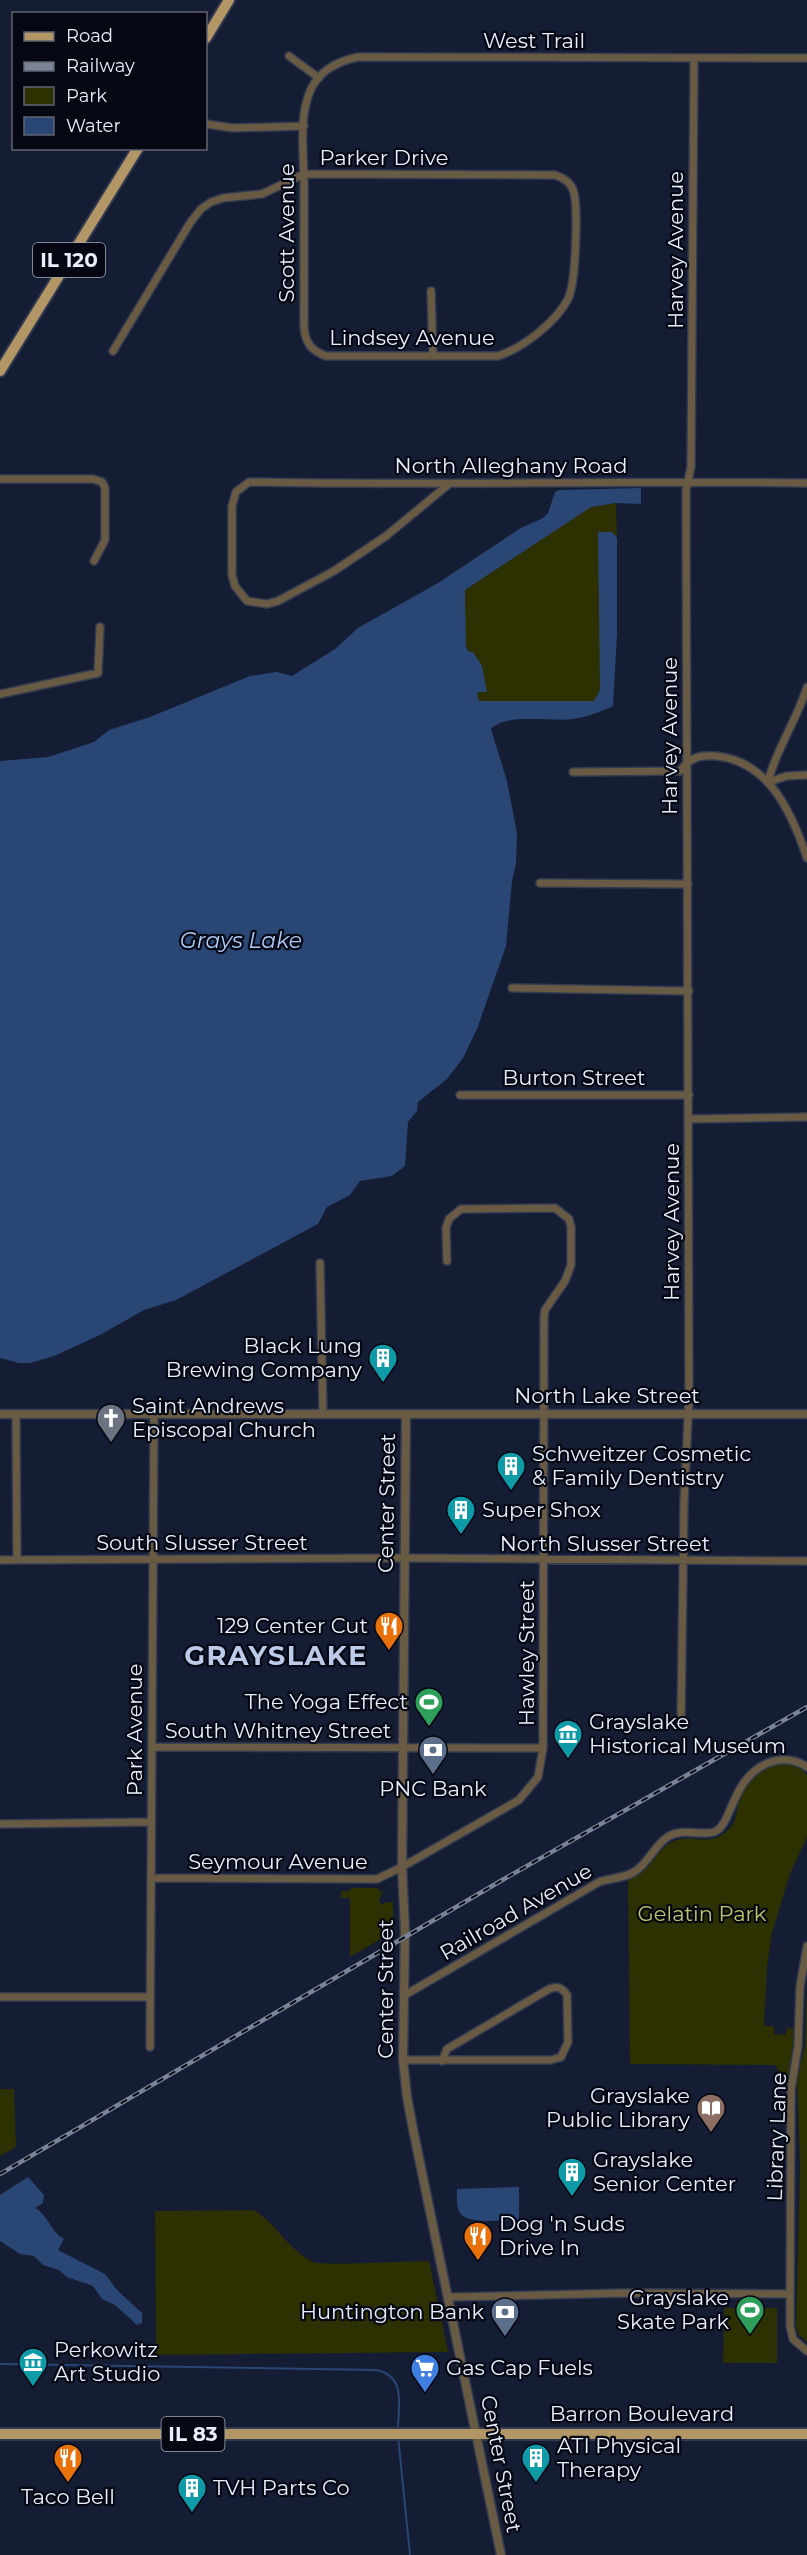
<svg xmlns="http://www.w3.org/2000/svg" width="807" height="2555" font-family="Montserrat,sans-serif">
  <rect width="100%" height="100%" fill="#141d34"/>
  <path fill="#2d3000" d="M616,503L617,538L616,535L600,690L595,701L479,702L476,697L479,692L469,652L465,643V590L577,514L591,507Z
    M781,1763C792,1764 799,1766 807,1775V1837L790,1874L772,1933L767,1967L764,2026H774V2034L786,2035L787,2028L795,2029L788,2084L775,2065L630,2064L628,1879C648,1873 655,1850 674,1841C693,1833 708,1848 727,1831C740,1820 735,1806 741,1792C747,1777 765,1766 781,1763Z
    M352,1888H378L379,1892L383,1890L379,1901L383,1905L386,1902H393V1932L350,1957V1898H341V1891H348Z
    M807,1981V2342L798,2334L796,2325L800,2164L797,2079L805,2045Z
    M0,2089H14L16,2147L0,2156Z
    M254,2210C276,2224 289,2250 313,2262C323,2266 411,2261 429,2261L448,2352L156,2355L155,2211Z
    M724,2308H777V2363H723Z"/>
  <path fill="#294674" d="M641,488V504L616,503L591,507L465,590L466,647L469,652H473L482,666L487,692H479L477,694L479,701H594L600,690L598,532H612L617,538V633L613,706C600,712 587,717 573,719C552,722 504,713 491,729L507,781L517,833L516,864L512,881L506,946L477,1029L463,1058L447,1079L418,1102L417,1111L408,1122L405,1166L392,1176L360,1181L350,1195L327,1207L318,1224L176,1300L144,1310L100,1335L54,1356L30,1363H19L0,1358V761L48,757L94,742L109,730L150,717L250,676L276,672L292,676L335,649L358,628L438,583L521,528L543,518L548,513L555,492L559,490Z
    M28,2177L44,2195L43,2203L35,2208C49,2216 50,2231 64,2239L58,2250L105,2274L117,2290L142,2313V2323L137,2325L115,2305L102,2299L93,2286L67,2277L59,2270L43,2265L34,2256L20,2254L0,2241V2195Z
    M519,2187V2220C506,2220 473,2224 463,2216C455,2210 457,2197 457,2189Z"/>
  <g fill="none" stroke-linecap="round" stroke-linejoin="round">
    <path stroke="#294674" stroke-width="2" d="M0,2364L376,2370C407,2376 398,2406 398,2430
      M398,2436L410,2555"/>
    <g stroke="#323a50" stroke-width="10">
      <path id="minor" d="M289,56L319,78
        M206,124L233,128L304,126
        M431,291L433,356
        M113,351L190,223L201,209L211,202L223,198L262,194L304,174L555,175C564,178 572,183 574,193C578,210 576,284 568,299C556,322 523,348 498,356H326C310,350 305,342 304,326C304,278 304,231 304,184C304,154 298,117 311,89C320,70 339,61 358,57L807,58
        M0,479H93L102,482L105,488V540L94,561
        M449,484L386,536L334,571L278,601L267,604L247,601L235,586L232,575V506L236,492L249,482C435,486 621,480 807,483
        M0,694L98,673L100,627
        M573,772L680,771C691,757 699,755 716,756C769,761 792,813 807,858
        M768,782C776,749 797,720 807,687
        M768,782L787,776L807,775
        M540,883L688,884
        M512,988L689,991
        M460,1095H689
        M689,1119L807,1117
        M320,1263L323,1414
        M16,1414L17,1560
        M0,1560L403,1558L807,1561
        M681,1720L684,1502L689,1398L686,490L691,467L694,58
        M152,1747L543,1748
        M0,1824L151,1822
        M151,1878L377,1879L402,1867L519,1800L538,1777L543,1748L544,1317L545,1310L565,1281L571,1265V1227L569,1219L555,1208L461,1209L449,1219L446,1228L447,1261
        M807,1946L800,1987L798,2046L791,2090L790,2326L793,2339L807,2351
        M405,1995L599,1882C610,1878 625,1878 634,1872C649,1863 654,1845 669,1836C682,1828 701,1836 714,1832C733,1825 730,1779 768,1763C781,1758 795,1759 807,1767
        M0,1997H150
        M150,2047L154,1414
        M403,2060H551L561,2057L568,2042L567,1995C562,1987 557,1986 549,1989L447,2049L442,2061
        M450,2297L627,2293L790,2294"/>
    </g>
    <g stroke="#323a50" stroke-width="11">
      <path id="tertiary" d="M0,1414H807
        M406,1414L402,1867L405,1931L403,2060L407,2097L414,2134L501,2555"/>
    </g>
    <g stroke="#323a50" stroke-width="14">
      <path id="primary" d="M206,38L229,0
        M0,371L138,148
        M0,2434H807"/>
    </g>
    <use href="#minor" stroke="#685a43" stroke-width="7"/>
    <use href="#tertiary" stroke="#685a43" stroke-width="8"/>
    <use href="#primary" stroke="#b39666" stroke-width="10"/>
    <g stroke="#7b8497" stroke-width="4.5">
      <path id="rail" d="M0,2174L504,1879L807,1707"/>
    </g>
    <use href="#rail" stroke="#050812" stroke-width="2" stroke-dasharray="7" stroke-linecap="butt"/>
  </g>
  <defs>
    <g id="building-pin" transform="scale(1.5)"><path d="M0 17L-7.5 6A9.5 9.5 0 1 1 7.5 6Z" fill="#0f9aa8" stroke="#050812"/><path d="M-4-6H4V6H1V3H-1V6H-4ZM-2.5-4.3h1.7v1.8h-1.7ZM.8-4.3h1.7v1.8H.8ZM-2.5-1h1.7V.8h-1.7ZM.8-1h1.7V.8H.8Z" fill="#fff"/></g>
    <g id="church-pin" transform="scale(1.5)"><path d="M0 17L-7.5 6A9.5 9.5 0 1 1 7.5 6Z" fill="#6b7280" stroke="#050812"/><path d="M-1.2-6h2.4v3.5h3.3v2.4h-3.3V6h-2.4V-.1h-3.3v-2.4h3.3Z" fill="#fff"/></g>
    <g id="restaurant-pin" transform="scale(1.5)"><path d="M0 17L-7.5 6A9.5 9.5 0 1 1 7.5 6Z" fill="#e8710a" stroke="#050812"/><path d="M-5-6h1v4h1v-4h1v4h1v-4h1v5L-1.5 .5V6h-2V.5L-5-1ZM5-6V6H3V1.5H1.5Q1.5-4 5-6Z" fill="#fff"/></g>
    <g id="stadium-pin" transform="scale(1.5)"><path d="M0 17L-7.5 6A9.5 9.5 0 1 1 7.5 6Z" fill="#2e9e5b" stroke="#050812"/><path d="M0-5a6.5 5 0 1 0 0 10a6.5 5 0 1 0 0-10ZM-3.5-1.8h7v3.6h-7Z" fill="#fff"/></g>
    <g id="museum-pin" transform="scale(1.5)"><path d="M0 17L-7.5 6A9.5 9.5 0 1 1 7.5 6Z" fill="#0f9aa8" stroke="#050812"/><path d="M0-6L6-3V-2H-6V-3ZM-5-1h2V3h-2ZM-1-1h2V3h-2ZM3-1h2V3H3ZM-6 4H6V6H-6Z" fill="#fff"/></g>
    <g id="bank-pin" transform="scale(1.5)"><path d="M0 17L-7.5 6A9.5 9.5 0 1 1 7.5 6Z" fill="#5c6f8a" stroke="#050812"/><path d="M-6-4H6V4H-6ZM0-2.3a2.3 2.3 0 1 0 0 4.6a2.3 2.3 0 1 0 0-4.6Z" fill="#fff"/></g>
    <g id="library-pin" transform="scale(1.5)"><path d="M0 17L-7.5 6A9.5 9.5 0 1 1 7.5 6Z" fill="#8d6e63" stroke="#050812"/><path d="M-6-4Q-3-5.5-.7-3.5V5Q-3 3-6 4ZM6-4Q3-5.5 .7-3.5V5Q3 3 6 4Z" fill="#fff"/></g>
    <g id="supermarket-pin" transform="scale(1.5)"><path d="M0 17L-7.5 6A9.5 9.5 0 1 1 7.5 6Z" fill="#3f7fe0" stroke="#050812"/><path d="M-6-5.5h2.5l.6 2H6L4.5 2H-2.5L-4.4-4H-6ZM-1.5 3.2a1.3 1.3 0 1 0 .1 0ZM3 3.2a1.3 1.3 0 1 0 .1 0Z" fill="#fff"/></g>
  </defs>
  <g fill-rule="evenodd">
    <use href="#building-pin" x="383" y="1358"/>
    <use href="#church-pin" x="111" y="1418"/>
    <use href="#building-pin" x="511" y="1466"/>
    <use href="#building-pin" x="461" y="1510"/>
    <use href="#restaurant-pin" x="389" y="1626"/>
    <use href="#stadium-pin" x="429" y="1702"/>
    <use href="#museum-pin" x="568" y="1734"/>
    <use href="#bank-pin" x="433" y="1750"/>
    <use href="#library-pin" x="711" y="2108"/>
    <use href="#building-pin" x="572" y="2172"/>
    <use href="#restaurant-pin" x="478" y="2236"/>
    <use href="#stadium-pin" x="750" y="2310"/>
    <use href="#bank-pin" x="505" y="2312"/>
    <use href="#museum-pin" x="33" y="2362"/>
    <use href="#supermarket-pin" x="425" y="2368"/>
    <use href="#restaurant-pin" x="68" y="2458"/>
    <use href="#building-pin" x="536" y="2458"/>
    <use href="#building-pin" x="192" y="2488"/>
  </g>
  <g text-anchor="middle" stroke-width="4.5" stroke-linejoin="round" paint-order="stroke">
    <g fill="#050812" stroke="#a3aab7" stroke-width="1.5">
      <rect x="33" y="243" width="72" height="34" rx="4.5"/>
      <rect x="161.5" y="2417" width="63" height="34" rx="4.5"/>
    </g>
    <g font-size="20" font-weight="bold" fill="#e7effe">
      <text x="69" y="267">IL 120</text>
      <text x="193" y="2441">IL 83</text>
    </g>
    <g font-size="21" fill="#e7effe" stroke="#050812">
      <text x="534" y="48">West Trail</text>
      <text x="384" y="165">Parker Drive</text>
      <text transform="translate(287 233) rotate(-90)" y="7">Scott Avenue</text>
      <text transform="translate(676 250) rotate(-90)" y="7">Harvey Avenue</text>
      <text x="412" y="345">Lindsey Avenue</text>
      <text x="511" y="473">North Alleghany Road</text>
      <text transform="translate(670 736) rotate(-90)" y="7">Harvey Avenue</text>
      <text x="574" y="1085">Burton Street</text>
      <text transform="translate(672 1222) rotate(-90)" y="7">Harvey Avenue</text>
      <text x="607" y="1403">North Lake Street</text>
      <text transform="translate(387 1503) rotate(-89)" y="7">Center Street</text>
      <text x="202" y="1550">South Slusser Street</text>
      <text x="605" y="1551">North Slusser Street</text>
      <text transform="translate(527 1653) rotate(-90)" y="7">Hawley Street</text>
      <text transform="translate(135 1730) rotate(-90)" y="7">Park Avenue</text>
      <text x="278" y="1738">South Whitney Street</text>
      <text x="278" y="1869">Seymour Avenue</text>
      <text transform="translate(516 1912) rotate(-30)" y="7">Railroad Avenue</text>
      <text transform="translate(386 1989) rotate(-90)" y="7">Center Street</text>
      <text transform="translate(777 2137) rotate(-88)" y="7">Library Lane</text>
      <text x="642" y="2421">Barron Boulevard</text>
      <text transform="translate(501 2464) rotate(79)" y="7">Center Street</text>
    </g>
    <g font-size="21" fill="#e7effe" stroke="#050812" text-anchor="start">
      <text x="362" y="1353" text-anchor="end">Black Lung<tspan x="362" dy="24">Brewing Company</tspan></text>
      <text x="132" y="1413">Saint Andrews<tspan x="132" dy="24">Episcopal Church</tspan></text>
      <text x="532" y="1461">Schweitzer Cosmetic<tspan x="532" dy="24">&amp; Family Dentistry</tspan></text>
      <text x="482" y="1517">Super Shox</text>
      <text x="368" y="1633" text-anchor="end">129 Center Cut</text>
      <text x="408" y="1709" text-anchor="end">The Yoga Effect</text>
      <text x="589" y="1729">Grayslake<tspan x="589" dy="24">Historical Museum</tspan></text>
      <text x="433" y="1796" text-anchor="middle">PNC Bank</text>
      <text x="690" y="2103" text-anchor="end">Grayslake<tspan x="690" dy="24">Public Library</tspan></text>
      <text x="593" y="2167">Grayslake<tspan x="593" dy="24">Senior Center</tspan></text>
      <text x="499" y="2231">Dog 'n Suds<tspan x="499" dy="24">Drive In</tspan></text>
      <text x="729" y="2305" text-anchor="end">Grayslake<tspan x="729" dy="24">Skate Park</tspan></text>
      <text x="484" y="2319" text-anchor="end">Huntington Bank</text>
      <text x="54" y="2357">Perkowitz<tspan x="54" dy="24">Art Studio</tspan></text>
      <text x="446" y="2375">Gas Cap Fuels</text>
      <text x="557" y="2453">ATI Physical<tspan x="557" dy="24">Therapy</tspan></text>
      <text x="213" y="2495">TVH Parts Co</text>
      <text x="68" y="2504" text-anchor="middle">Taco Bell</text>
    </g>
    <g font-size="21" fill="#bfc66b" stroke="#050812">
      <text x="702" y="1921">Gelatin Park</text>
    </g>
    <g font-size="22" font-style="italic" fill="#aecaf7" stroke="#050812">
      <text x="241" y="948">Grays Lake</text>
    </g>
    <g font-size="27" font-weight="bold" letter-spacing="1.5" fill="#bdcbe9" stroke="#050812">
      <text x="276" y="1665">GRAYSLAKE</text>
    </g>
  </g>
  <rect x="12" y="12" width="195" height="138" fill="#050812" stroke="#5f6470" stroke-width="1.5"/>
  <rect x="24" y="32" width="30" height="9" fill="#b39666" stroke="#5f6470" stroke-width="1.5"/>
  <text x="66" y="42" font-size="18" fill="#e7effe">Road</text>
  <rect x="24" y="62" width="30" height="9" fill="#7b8497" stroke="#5f6470" stroke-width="1.5"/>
  <text x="66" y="72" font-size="18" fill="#e7effe">Railway</text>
  <rect x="24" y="87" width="30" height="18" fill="#2d3000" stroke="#5f6470" stroke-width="1.5"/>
  <text x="66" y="102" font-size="18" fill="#e7effe">Park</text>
  <rect x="24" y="117" width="30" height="18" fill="#294674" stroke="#5f6470" stroke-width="1.5"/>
  <text x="66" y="132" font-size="18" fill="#e7effe">Water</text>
</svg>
